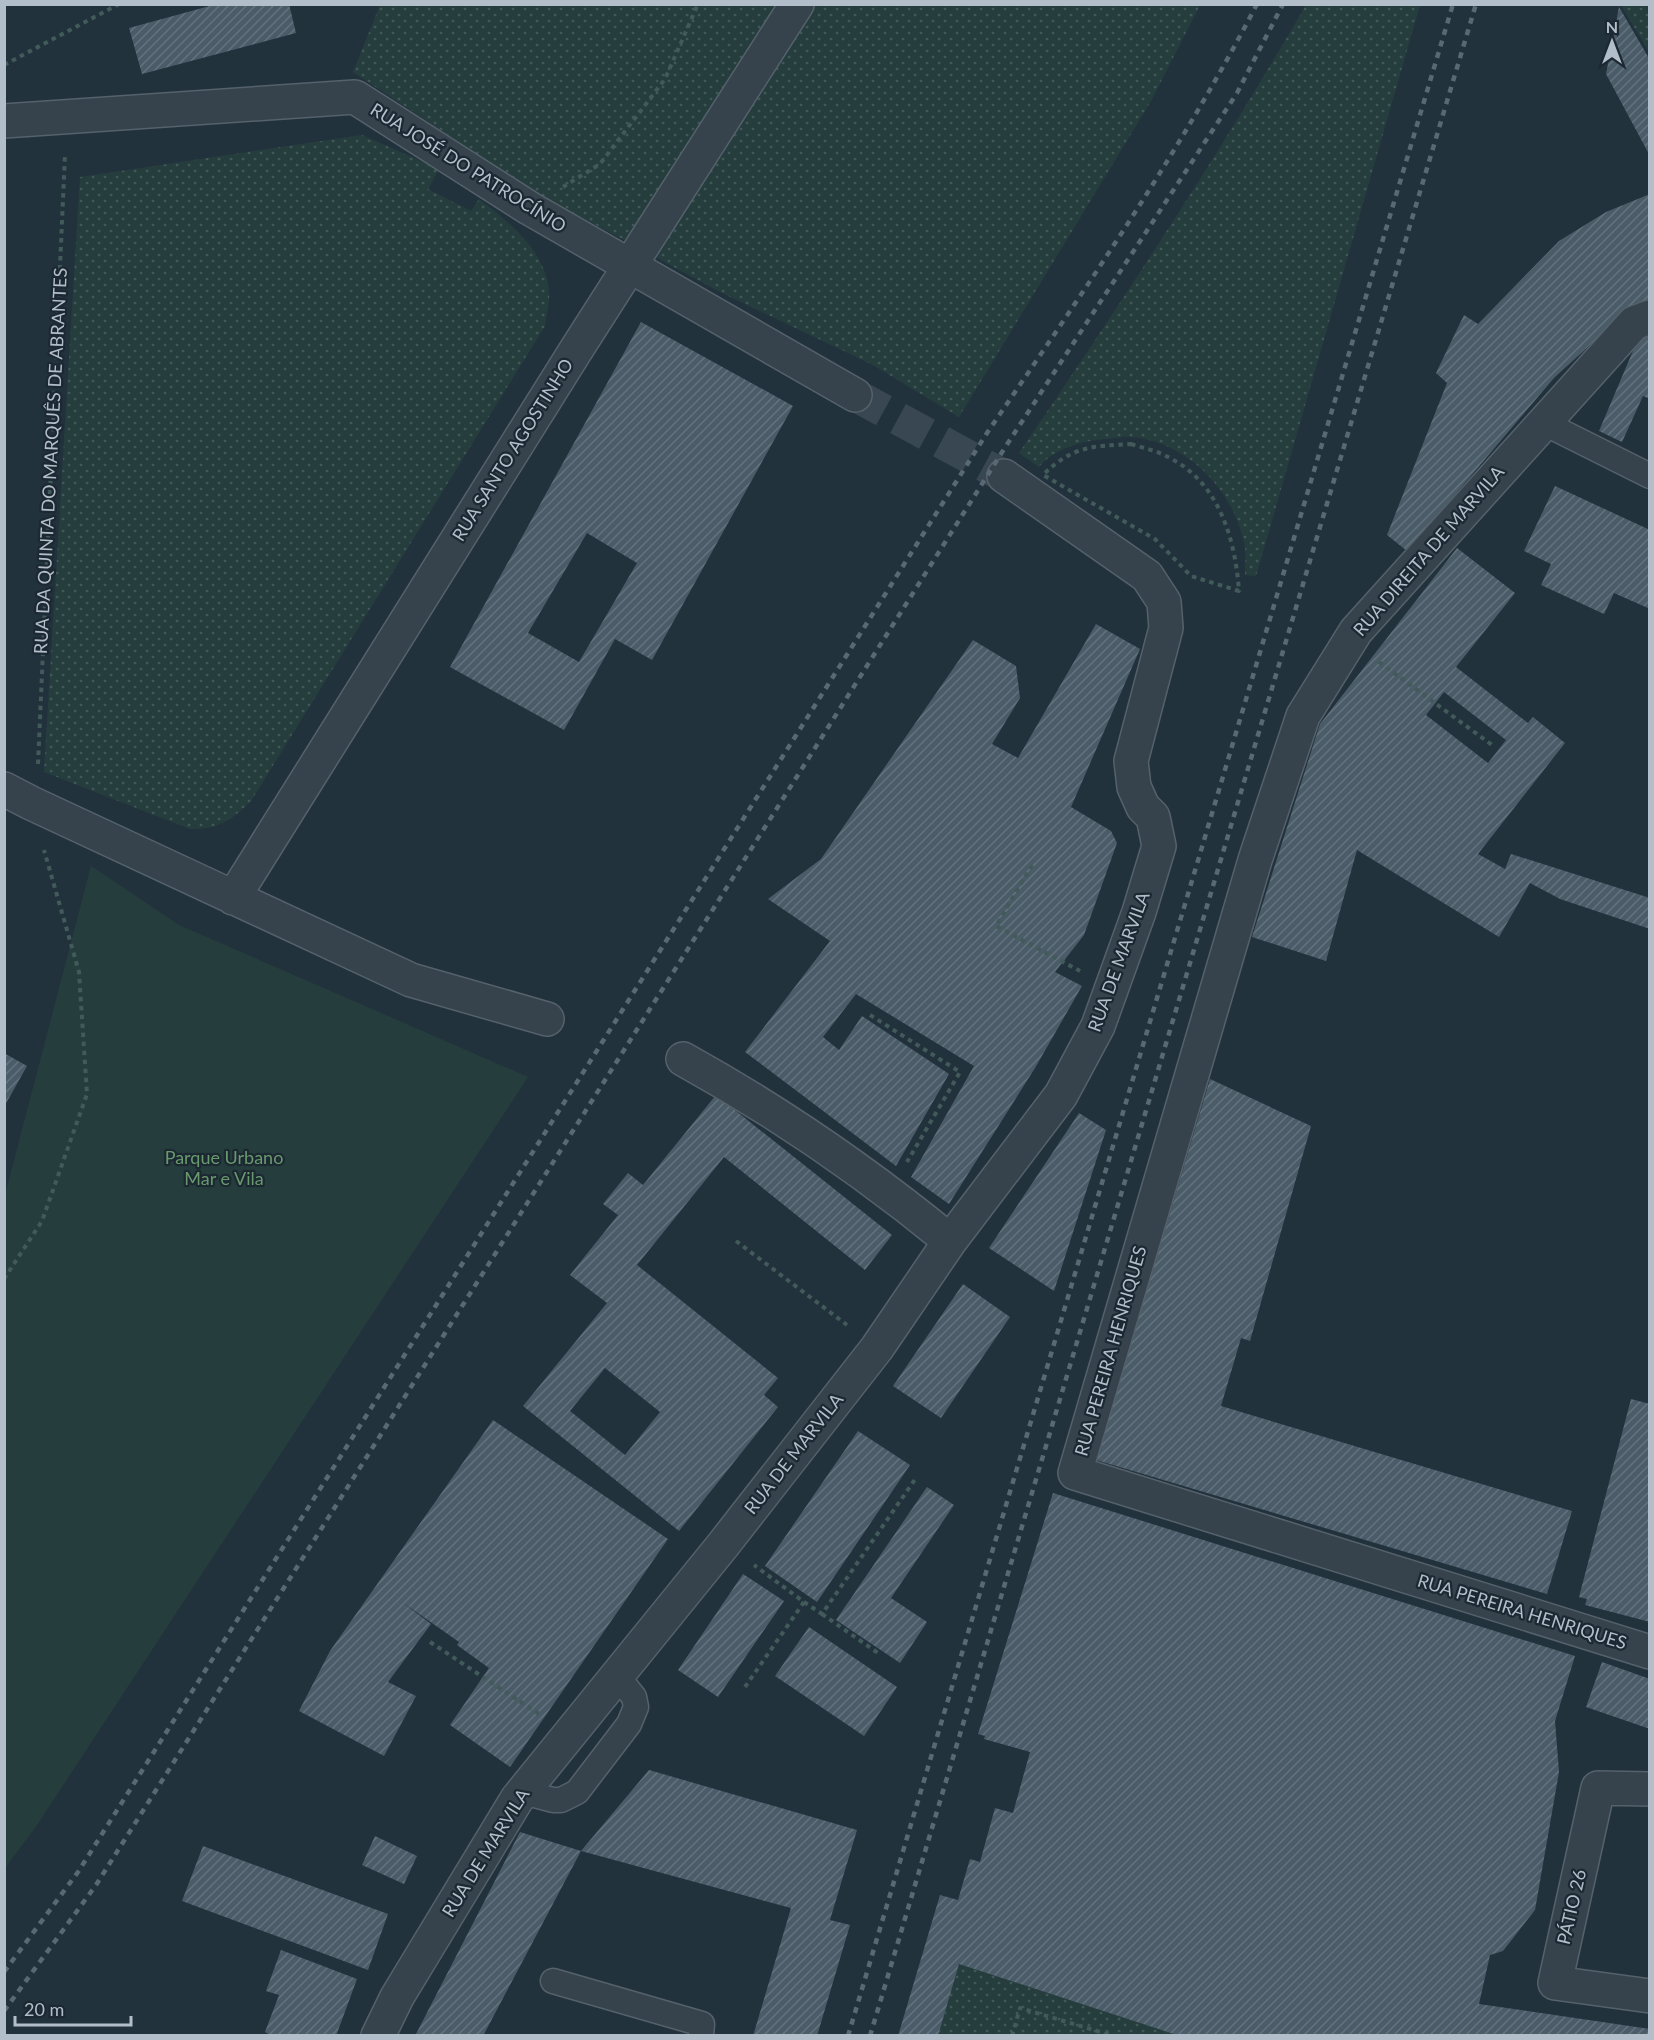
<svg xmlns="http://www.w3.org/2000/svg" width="1654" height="2040" font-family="Lato,sans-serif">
  <defs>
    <pattern id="grass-dots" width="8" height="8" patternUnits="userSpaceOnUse" patternTransform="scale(1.5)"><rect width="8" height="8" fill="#253e3d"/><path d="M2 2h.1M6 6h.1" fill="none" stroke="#425858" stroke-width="1.8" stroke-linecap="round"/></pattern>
    <pattern id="building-hatch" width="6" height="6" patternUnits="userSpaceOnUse" patternTransform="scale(1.5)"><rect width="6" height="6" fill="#4b5c69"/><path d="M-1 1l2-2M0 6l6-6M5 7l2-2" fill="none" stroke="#63727d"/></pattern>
  </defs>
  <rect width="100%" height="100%" fill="#22323d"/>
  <path fill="url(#grass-dots)" d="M380,5H1200L1151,101L959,417L873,365L720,292L533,191L353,72Z
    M1306,5H1420L1256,576L1245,575C1245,566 1246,556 1245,548C1236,492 1188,442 1132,437C1123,436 1113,439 1104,439C1082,441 1053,449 1039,467L1019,453C1119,306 1217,158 1306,5Z
    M1621,5H1649V52Z
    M362,135L439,169L428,189L471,211L479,199C509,222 547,252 549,293C550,304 546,315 545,326L251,801C232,820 217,830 190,829L44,772L80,177Z
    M959,1964L1180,2035L938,2036Z"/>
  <path fill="#253e3d" d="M91,866L179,925L528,1077L35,1828L5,1868V1195Z"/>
  <path fill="url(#building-hatch)" fill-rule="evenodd" d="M217,4H289L296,33L142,74L129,28Z
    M1619,7L1650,60V156L1606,74Z
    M1650,194V303L1626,312L1554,378L1407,551L1387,535L1447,383L1436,373L1464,315L1478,324L1559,241L1606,212Z
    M641,322L793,406L652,660L615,639L564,730L450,667ZM587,533L637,563L579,662L528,633Z
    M1650,335V399L1643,396L1622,442L1599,431L1638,339Z
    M1555,486L1650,530V609L1614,593L1604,614L1541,585L1551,564L1524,551Z
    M1457,548L1515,593L1456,667L1528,723L1533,717L1565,743L1478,854L1505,869L1511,854L1650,898V929L1560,899L1530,883L1499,937L1357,850L1326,961L1252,937L1320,724ZM1444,692L1506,740L1488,763L1426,715Z
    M1096,624L1140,649L1071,807L1111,831L1117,843L1084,935L1055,972L1082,986L1035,1068L949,1204L911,1177L974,1066L856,994L823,1037L839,1050L862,1016L949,1074L896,1166L745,1052L830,941L768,899L821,859L973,640L1016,666L1020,698L992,744L1018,758Z
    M4,1053L27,1066L4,1107Z
    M1210,1079L1311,1126L1250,1341L1241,1338L1221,1406L1572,1511L1547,1594L1096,1460Z
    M716,1095L892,1235L865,1270L724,1157L637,1265L778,1378L764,1395L778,1407L679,1531L523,1406L607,1303L570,1275L618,1215L603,1204L628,1173L643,1185ZM605,1368L660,1412L625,1455L570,1411Z
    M1079,1113L1106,1130L1054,1291L989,1248Z
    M963,1284L1010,1317L941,1418L893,1386Z
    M1631,1399L1650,1404V1622L1585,1605L1587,1599L1579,1597Z
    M493,1420L668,1539L510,1767L450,1725L489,1668L457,1645L459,1642L402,1602L431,1624L388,1682L416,1696L384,1756L299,1711L330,1651Z
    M858,1431L910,1465L817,1602L765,1566Z
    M927,1487L954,1505L891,1598L927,1622L900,1663L836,1620Z
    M1053,1493L1575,1656L1555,1721L1559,1772L1535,1910L1503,1951L1490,1955L1479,2004L1650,2029V2036H1180L959,1964L938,2036H898L940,1895L958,1900L970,1859L980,1862L995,1808L1013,1813L1030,1752L984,1739L985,1736L978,1734Z
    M743,1574L784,1601L718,1697L678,1670Z
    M809,1627L897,1687L864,1736L775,1676Z
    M1602,1662L1650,1679V1729L1586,1707Z
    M649,1770L857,1830L830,1920L850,1925L817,2036H753L791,1908L581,1851Z
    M520,1832L581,1851L483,2036H415Z
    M375,1836L417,1856L404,1884L362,1865Z
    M203,1846L388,1914L368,1970L182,1901Z
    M281,1950L357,1979L336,2036H272L265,2032L279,1995L266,1991Z"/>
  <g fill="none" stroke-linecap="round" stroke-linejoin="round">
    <path stroke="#384752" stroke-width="33" stroke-dasharray="33 16" stroke-linecap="butt" d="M855,395L1004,476"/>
    <g stroke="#55616b" stroke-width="27">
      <path id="lane" d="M1542,422L1650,476
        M523,1792L553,1800H561L577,1792L629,1724L636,1707L634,1697L617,1676
        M553,1981L702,2024L701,2036"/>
    </g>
    <g stroke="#55616b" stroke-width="36">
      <path id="street" d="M4,121L355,97L529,208L855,395
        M1650,317L1634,323L1356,631L1303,716L1255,860L1075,1473L1650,1652
        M4,789L31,803L411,980L547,1019
        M233,898L576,350L797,4
        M683,1059C777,1111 867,1173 950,1241
        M1650,1789L1598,1788L1555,1983L1650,1996
        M378,2036L397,1997L517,1799L723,1545L877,1348L950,1241L1061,1095L1098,1026L1139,912L1159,846L1153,817L1143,807L1134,787L1131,761L1166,628L1164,602L1147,576L1004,476"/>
    </g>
    <path stroke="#425a5a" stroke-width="4" stroke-dasharray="4.5 4.5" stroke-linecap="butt" d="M4,65L119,4
      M563,187L600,164L665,79L698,4
      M1131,444C1143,448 1155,450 1166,456C1219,481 1235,538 1239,591L1191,576L1155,539L1043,475C1072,446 1093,446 1131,444Z
      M1379,662L1492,745
      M38,764L65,154
      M1032,865L996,926L1080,971
      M870,1015L960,1072L907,1162
      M736,1241L847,1325
      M4,1279L42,1221L87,1094L79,972L44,850
      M804,1602L822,1614L916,1478
      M822,1614L878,1653
      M430,1642L539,1714
      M745,1687L804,1602L754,1565
      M1012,2036L1020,2008L1114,2036"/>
    <use href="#lane" stroke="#36434d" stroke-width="24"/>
    <use href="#street" stroke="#36434d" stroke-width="33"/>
    <path stroke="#586874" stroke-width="4.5" stroke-dasharray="6 6" stroke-linecap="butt" d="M4,1972L78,1872L987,433C1082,294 1179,154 1257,4
      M4,2011L96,1885L1006,446L1237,93L1283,4
      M848,2036L1453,4
      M870,2036L1476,4"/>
  </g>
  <g text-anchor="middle" stroke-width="4.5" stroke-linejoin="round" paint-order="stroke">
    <g font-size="18" fill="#b2bec9" stroke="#1c2832">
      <text transform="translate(468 168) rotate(32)" y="6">RUA JOSÉ DO PATROCÍNIO</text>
      <text transform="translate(513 450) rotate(-58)" y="6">RUA SANTO AGOSTINHO</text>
      <text transform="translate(51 461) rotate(-87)" y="6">RUA DA QUINTA DO MARQUÊS DE ABRANTES</text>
      <text transform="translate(1429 551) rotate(-49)" y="6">RUA DIREITA DE MARVILA</text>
      <text transform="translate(1119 962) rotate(-70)" y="6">RUA DE MARVILA</text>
      <text transform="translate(1111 1351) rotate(-74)" y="6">RUA PEREIRA HENRIQUES</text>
      <text transform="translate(794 1454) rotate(-52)" y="6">RUA DE MARVILA</text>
      <text transform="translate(1522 1612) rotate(17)" y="6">RUA PEREIRA HENRIQUES</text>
      <text transform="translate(486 1853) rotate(-58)" y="6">RUA DE MARVILA</text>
      <text transform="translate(1572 1907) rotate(-77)" y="6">PÁTIO 26</text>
    </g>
    <g font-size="18" fill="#689a6d" stroke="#1c2832">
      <text x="224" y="1164">Parque Urbano<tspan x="224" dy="21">Mar e Vila</tspan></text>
    </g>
  </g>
  <rect width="1654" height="2040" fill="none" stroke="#b2bec9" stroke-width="12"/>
  <g transform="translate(1612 42)" stroke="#1c2832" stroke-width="4.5" paint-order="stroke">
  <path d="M0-4.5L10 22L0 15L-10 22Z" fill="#b2bec9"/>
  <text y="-9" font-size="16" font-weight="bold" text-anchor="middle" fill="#b2bec9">N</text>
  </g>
  <path d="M15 2016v9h116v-9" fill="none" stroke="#b2bec9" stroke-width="3"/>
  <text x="24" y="2016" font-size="18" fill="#b2bec9" stroke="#1c2832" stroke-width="4.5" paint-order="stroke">20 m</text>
</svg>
